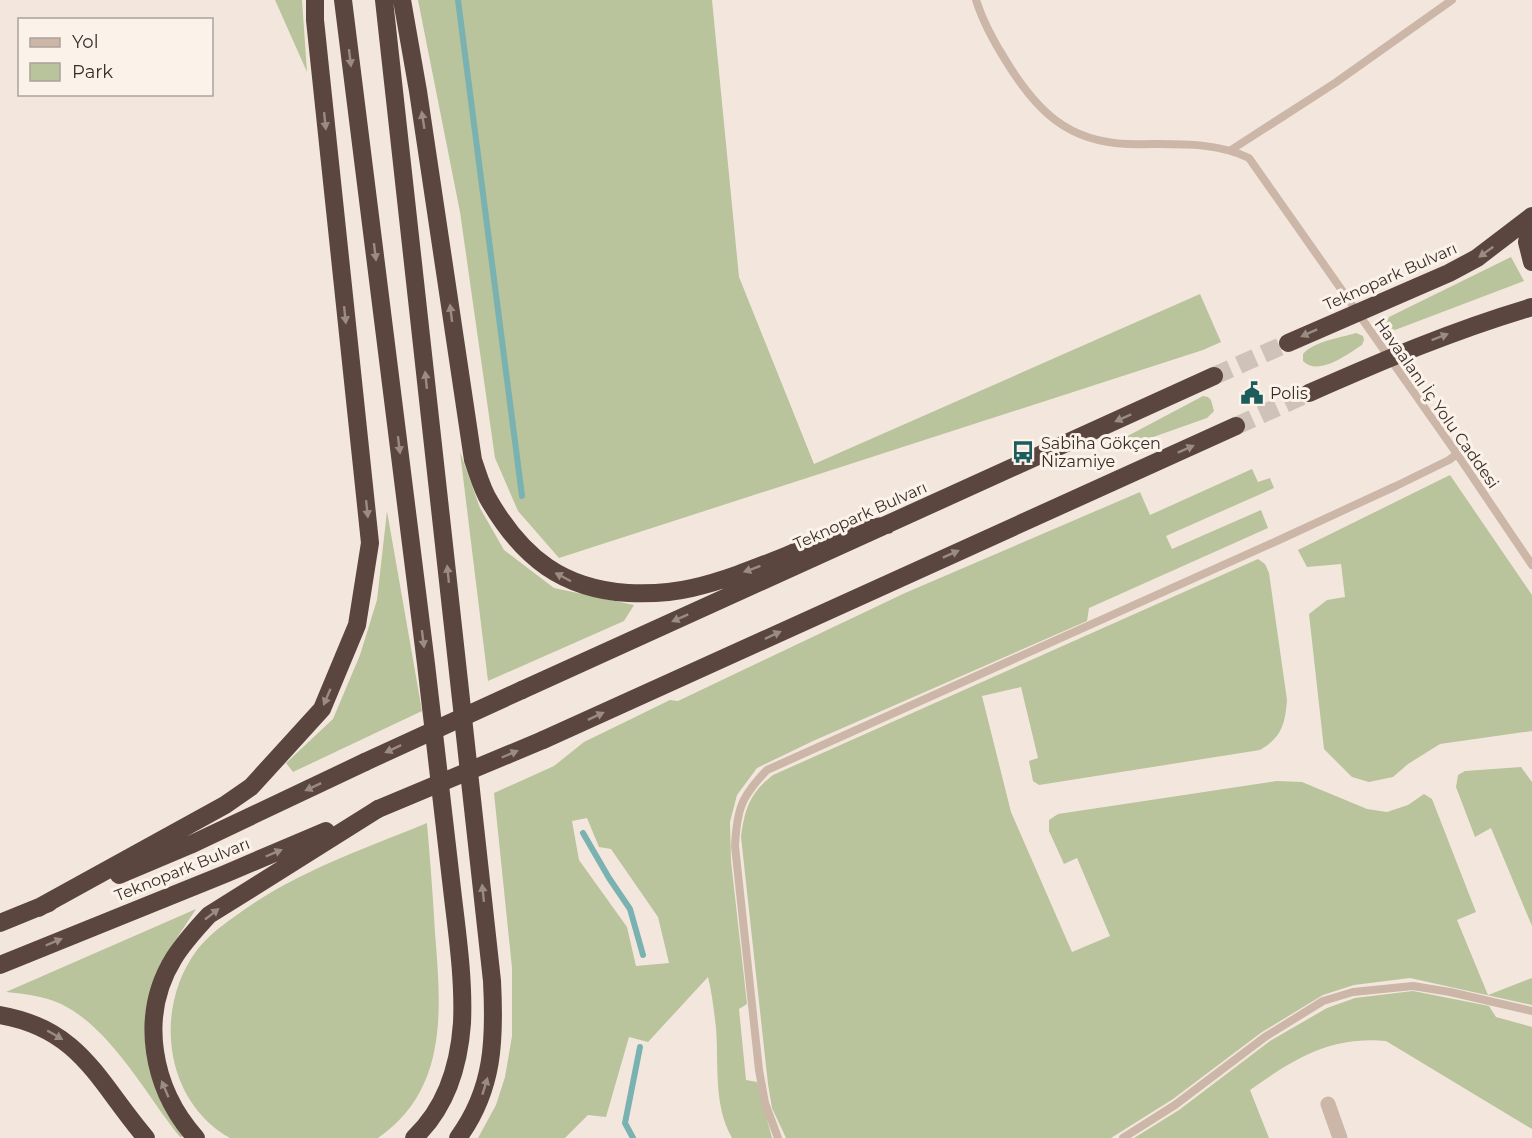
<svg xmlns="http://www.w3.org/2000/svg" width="1532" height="1138" font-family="Montserrat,sans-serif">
  <rect width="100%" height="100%" fill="#f3e7dd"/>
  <path fill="#b9c39c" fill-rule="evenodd" d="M275,0H302L307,72Z
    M418,0H712L739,277L814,464L1200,294L1221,342L1203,350L559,558L518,511L495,458L460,212Z
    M1511,257L1524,281L1395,330L1388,327L1386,323L1389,317Z
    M1356,333L1363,336L1364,340L1362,345C1348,354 1318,377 1303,361V354C1314,341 1340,338 1356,333Z
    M1203,396L1208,397L1211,400L1214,411L1207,418L1125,447L1120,444L1122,439Z
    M460,452L480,508L504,550L554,588L634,605L624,621L488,681Z
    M1252,469L1258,482L1270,478L1274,488L1166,536L1172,549L1261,510L1268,528L1089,608L1087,621L813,741L757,768L737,795L730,822L731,861L747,1004L739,1009L746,1080L757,1082L772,1138H732C713,1104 719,1065 716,1028C714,1011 712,993 708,977L648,1042L629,1037L606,1117L588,1115L565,1138H478L496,1105L505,1077L512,1036V968L494,793L554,766L584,742L670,700L678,701L905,593L1140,492L1150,515ZM587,818L599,847L611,849L658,917L669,963L636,966L627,927L579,860L572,821Z
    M1450,475L1532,595V731L1440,744L1408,764L1393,777L1369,782L1352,777L1324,749L1309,614L1327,600L1345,597L1341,564L1307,567L1298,550Z
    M387,511L422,711L293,772L286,763L333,719L360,655L377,600Z
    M1258,559L1265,564L1269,573L1287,700C1285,724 1282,737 1260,750L1039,785L1033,781L1029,761L1038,758L1021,687L982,696L1011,812L1072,952L1110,936L1077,858L1064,864L1049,831V820L1058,814L1277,781L1302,782L1367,809L1387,812L1408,805L1424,794L1432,799L1476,912L1457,920L1488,995L1532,978V1005L1410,978L1354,985L1323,995L1262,1032L1173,1099L1111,1138H786L772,1108L768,1084L741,837C745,808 750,793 773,775Z
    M1521,767L1532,782V926L1491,828L1475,837L1456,787L1458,775L1465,771Z
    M427,823C430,859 433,896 435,933C441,1008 449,1089 378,1138H230C197,1120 177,1086 172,1050C167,1015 176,978 197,950C207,937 221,926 234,917C291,874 361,850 427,823Z
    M196,909L171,947L148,1015L185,1136L180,1137C146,1095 111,1028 61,1004C44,996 25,994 6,992Z
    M1413,991L1489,1006L1496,1017L1532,1027V1129L1386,1041C1330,1036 1294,1059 1250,1090L1269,1138H1134L1179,1110L1270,1041L1327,1008L1355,998Z"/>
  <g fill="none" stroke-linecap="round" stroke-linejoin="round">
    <path stroke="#7ab2b1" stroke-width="6" d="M458,0L522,496
      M583,833L609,878L630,909L643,955
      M633,1138L625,1123L640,1047"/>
    <path stroke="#cec2b9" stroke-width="18" stroke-dasharray="18 9" stroke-linecap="butt" d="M1214,376L1288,343
      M1236,426L1309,393"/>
    <path stroke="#ccb6a8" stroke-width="8" d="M976,0C983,22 994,42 1006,61C1036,110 1067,142 1128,144C1168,145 1212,140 1249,158L1457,454L1532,565
      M1231,150L1335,83L1452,0
      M778,1138L765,1103L759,1070L735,846C737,809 741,797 767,770L1279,540L1396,486L1449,460L1457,454
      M1123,1138L1175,1105L1265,1037L1323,1001L1353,992L1413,986L1450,992L1532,1011"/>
    <path stroke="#ccb6a8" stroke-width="15" d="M1328,1104L1340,1138"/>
    <path stroke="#5a463f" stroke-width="18" d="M343,0C371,221 398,443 426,664C435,739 444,814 452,889C457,933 464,978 462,1023C459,1065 446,1108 414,1138
      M384,0L492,981C495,1039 494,1089 458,1138
      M402,0L418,91L473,460C478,474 482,490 490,502C523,558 563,589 628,593C650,594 671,593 692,588C723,581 753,569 783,557C798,551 813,543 829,537C847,531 868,529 887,525
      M1532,220L1527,242L1532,262
      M1288,343L1449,273L1477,258L1532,216
      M1309,393C1384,360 1454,330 1532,307
      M522,690L1214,376
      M543,740L1236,426
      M119,875L190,845L365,762
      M38,908L225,805L251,787L322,709L357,625L370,543L315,20V0
      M0,923L49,903
      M0,965L225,874L326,831
      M0,1015C81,1029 98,1082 146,1138
      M196,1138C152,1089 138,1016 174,958C184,942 196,929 209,915L378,809"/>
    <path stroke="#5a463f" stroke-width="18" d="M365,762L522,690
      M378,809L543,740"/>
  </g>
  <defs><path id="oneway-solid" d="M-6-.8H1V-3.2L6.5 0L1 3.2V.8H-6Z" transform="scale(1.5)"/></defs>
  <g fill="#9a8b83">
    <use href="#oneway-solid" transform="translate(350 58) rotate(83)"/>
    <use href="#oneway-solid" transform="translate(423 120) rotate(-99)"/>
    <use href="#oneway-solid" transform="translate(325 121) rotate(84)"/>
    <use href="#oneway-solid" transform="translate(375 252) rotate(83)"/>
    <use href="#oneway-solid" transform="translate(1486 252) rotate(144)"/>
    <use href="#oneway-solid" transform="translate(451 313) rotate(-97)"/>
    <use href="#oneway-solid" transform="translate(345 315) rotate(84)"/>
    <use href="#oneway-solid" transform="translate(1309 333) rotate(156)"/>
    <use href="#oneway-solid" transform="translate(1440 337) rotate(-21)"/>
    <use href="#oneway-solid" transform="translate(426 380) rotate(-96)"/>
    <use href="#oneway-solid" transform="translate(1123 418) rotate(156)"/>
    <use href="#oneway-solid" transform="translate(399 445) rotate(83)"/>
    <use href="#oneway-solid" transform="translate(1186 449) rotate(-24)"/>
    <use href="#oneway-solid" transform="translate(367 509) rotate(84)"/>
    <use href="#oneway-solid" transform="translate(951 554) rotate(-24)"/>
    <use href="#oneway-solid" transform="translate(752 569) rotate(160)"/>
    <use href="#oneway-solid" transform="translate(448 574) rotate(-96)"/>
    <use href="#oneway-solid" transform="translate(563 577) rotate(-152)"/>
    <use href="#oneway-solid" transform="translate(680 618) rotate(156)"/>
    <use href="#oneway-solid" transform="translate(773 635) rotate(-25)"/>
    <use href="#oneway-solid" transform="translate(423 639) rotate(83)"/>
    <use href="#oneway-solid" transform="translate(327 697) rotate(113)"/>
    <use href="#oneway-solid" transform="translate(596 716) rotate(-25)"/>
    <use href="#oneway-solid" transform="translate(393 749) rotate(155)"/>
    <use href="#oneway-solid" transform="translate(510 754) rotate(-23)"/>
    <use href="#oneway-solid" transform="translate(313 787) rotate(155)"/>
    <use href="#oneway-solid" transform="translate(274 853) rotate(-23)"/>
    <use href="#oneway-solid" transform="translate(483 893) rotate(-96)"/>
    <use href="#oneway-solid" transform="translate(212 914) rotate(-38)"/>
    <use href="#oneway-solid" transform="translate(54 942) rotate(-23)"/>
    <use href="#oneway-solid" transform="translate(55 1035) rotate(30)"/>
    <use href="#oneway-solid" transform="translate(485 1086) rotate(-73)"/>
    <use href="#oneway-solid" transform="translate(165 1089) rotate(-113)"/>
  </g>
  <defs>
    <g id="civic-bare" transform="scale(1.8)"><path d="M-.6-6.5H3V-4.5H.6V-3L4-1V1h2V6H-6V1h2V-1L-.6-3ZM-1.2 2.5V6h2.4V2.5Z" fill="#1c5c5d" stroke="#fbf2ea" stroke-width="2.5" paint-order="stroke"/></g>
    <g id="bus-bare" transform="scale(1.8)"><path d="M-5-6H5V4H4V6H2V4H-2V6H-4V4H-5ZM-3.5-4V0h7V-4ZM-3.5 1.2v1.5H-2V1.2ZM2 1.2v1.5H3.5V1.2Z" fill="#1c5c5d" stroke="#fbf2ea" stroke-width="2.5" paint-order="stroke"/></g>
  </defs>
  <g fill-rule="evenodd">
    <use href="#civic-bare" x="1252" y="393"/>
    <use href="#bus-bare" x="1023" y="452"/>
  </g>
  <g text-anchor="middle" stroke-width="6" stroke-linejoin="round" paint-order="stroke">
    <g font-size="16" fill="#392d28" stroke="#fbf2ea">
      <text transform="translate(1390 276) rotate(-24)" y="6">Teknopark Bulvarı</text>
      <text transform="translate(1437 403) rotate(55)" y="6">Havaalanı İç Yolu Caddesi</text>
      <text transform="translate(860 515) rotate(-24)" y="6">Teknopark Bulvarı</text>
      <text transform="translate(182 869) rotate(-22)" y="6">Teknopark Bulvarı</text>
    </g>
    <g font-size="16" fill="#392d28" stroke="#fbf2ea" text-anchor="start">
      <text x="1270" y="399">Polis</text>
      <text x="1041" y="449">Sabiha Gökçen<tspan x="1041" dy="18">Nizamiye</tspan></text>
    </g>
  </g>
  <rect x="18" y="18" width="195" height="78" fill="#fbf2ea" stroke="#ada39c" stroke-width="1.5"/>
  <rect x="30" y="38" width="30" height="9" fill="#ccb6a8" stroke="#ada39c" stroke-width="1.5"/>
  <text x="72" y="48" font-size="18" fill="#392d28">Yol</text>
  <rect x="30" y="63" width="30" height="18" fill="#b9c39c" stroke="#ada39c" stroke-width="1.5"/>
  <text x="72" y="78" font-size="18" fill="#392d28">Park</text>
</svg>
